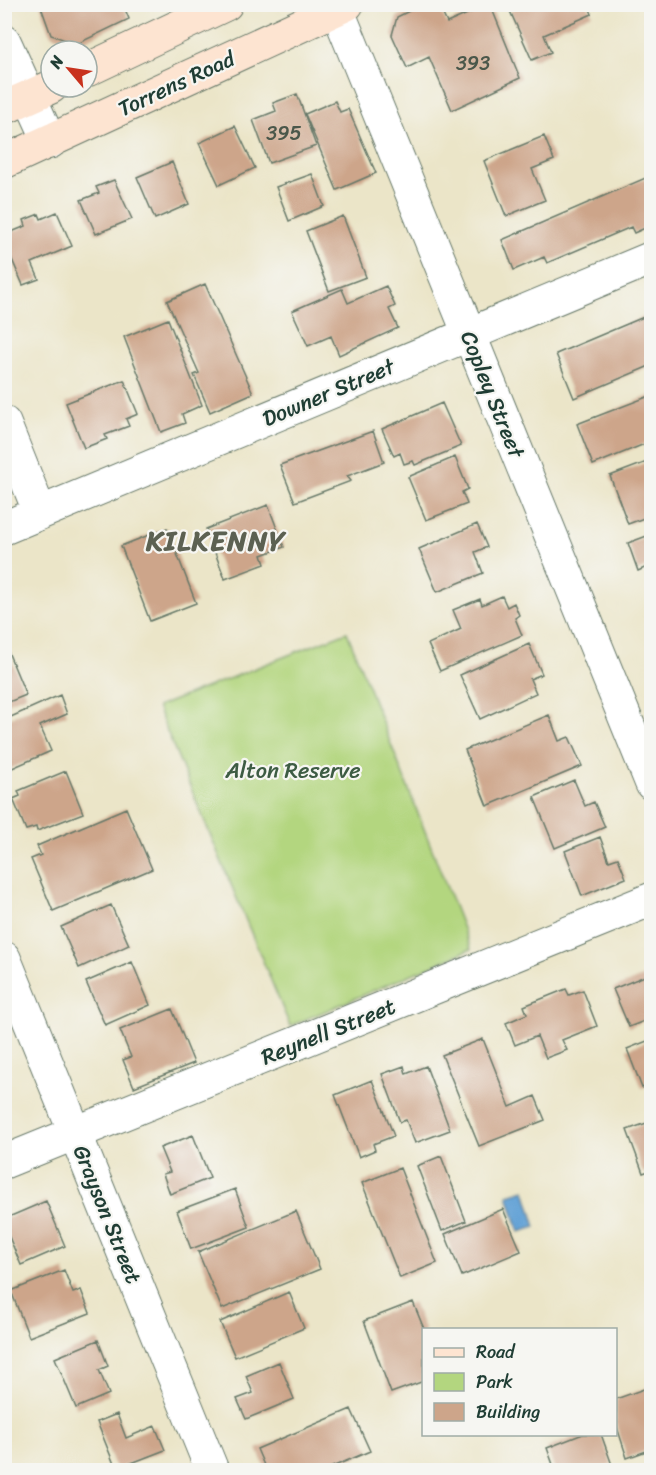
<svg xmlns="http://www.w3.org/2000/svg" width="656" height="1475" font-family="Sriracha,sans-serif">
  <rect width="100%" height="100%" fill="#f6f6f2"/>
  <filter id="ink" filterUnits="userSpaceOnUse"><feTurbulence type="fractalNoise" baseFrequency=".0167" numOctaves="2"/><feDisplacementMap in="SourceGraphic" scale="12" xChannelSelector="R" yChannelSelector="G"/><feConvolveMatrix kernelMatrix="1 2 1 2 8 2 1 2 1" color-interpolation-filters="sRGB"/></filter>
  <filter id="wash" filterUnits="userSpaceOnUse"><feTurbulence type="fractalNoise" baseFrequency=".008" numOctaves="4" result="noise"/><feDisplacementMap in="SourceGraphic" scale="24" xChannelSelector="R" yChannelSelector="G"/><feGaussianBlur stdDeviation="1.35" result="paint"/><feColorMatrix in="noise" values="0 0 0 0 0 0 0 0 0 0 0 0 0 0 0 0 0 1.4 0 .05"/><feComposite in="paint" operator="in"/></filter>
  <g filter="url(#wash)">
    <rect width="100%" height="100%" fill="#ebe5c8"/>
    <path fill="#b3d67f" stroke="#698a5a" stroke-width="1.5" d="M347,632L471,949L290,1026L157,707Z"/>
    <path fill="#64a2d6" stroke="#427085" stroke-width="1.5" d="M525,1190L536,1227L519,1232L508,1195Z"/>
    <g id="blocks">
      <path fill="#cda58a" d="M40,4H123L129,19L77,44L51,35Z
        M423,4H438L447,23L490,4L520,78L452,110L429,57L407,68L392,35L397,17Z
        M525,4H588L592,14L544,35L551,52L532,60L510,11Z
        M297,94L316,146L269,163L253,120L276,111L273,103Z
        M335,101L340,112L348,109L376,173L337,190L305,114Z
        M235,126L255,168L219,185L199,143Z
        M544,136L554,160L532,169L545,200L506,216L484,161Z
        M172,162L189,204L155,219L137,177Z
        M312,174L324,206L289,221L276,187Z
        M650,176L652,225L634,233L631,227L547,263L544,257L514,270L502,240Z
        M114,180L132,219L96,234L81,200L99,193L96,187Z
        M57,212L72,246L32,263L39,279L23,285L4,241V235L26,226L24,220L39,214L41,219Z
        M343,216L366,277L329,291L306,231Z
        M205,284L253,393L210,412L194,375L199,373L167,301Z
        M386,286L395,306L389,309L398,328L339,355L331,336L308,346L292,311L342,289L348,303Z
        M646,316L652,328V365L574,398L556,354Z
        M168,319L202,405L182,414L185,423L161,432L124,337Z
        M124,380L138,414L126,419L129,426L105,435L107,439L84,448L66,403Z
        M652,395V441L593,465L577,424Z
        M442,403L461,446L415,465L413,461L404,464L400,453L394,456L382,429Z
        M373,431L384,462L347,476L351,481L295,502L280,465Z
        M455,457L468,489L462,492L467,504L426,520L408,477Z
        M652,460V515L628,524L610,476Z
        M268,505L284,547L262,555L265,564L225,579L206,529Z
        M477,524L487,547L475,552L483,573L437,592L419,549Z
        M167,528L196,603L150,621L121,546Z
        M652,534V572L649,566L638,571L628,543Z
        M502,596L507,607L514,603L519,615L515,618L522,635L440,671L428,644L461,629L453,610L480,599L482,605Z
        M4,642L26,695L4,704Z
        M529,644L542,674L530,679L536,693L480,719L460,675Z
        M60,695L67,714L40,726L51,751L10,769L4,757V720Z
        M549,715L559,741L569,737L582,766L487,806L465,750Z
        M66,771L83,813L37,831L36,827L26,830L13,799L20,796L18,791Z
        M574,780L585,806L594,802L605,827L555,848L534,797Z
        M126,808L152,869L53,911L31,859L41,855L37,846Z
        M600,837L609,861L618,858L626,878L582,896L565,851Z
        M111,905L129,945L79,968L61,927Z
        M132,962L150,1005L105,1025L86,982Z
        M652,973V1018L629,1027L613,989Z
        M566,989L569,995L583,990L597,1026L562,1040L567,1050L546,1058L537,1036L515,1045L506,1023L527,1014L524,1006Z
        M172,1009L194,1063L134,1087L123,1060L131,1057L120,1030Z
        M483,1039L510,1107L535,1096L545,1120L479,1146L442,1055Z
        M652,1039V1084L642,1088L627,1049Z
        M404,1066L406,1074L426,1066L450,1130L415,1143L406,1120L400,1122L382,1074Z
        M372,1080L394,1136L373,1144L375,1150L359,1157L335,1095Z
        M652,1121V1170L643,1173L627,1130Z
        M193,1135L210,1178L170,1194L163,1174L170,1172L160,1148Z
        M441,1156L466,1221L442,1231L417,1166Z
        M400,1168L437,1263L400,1278L362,1183Z
        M235,1189L249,1227L191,1249L177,1211Z
        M46,1201L65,1246L21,1265L4,1225V1219Z
        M503,1209L521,1251L462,1276L445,1234Z
        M296,1211L320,1269L222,1309L198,1252Z
        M64,1270L73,1293L81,1290L90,1313L29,1337L11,1291Z
        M289,1292L304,1328L235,1357L220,1322Z
        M413,1302L424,1329V1381L391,1393L364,1321Z
        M98,1340L108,1366L99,1370L109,1394L76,1408L55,1358Z
        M279,1362L294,1399L246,1419L237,1399L253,1393L246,1376Z
        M652,1386V1449L627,1458L616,1424V1399Z
        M351,1409L370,1451L325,1470H266L257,1449Z
        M117,1414L126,1438L155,1426L165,1450L116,1469L97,1422Z
        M583,1434H601L612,1465L598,1470H555L547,1448Z"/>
    </g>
  </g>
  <g filter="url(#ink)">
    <use href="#blocks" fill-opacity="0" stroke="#667868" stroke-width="1.5"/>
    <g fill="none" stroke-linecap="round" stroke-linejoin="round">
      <g stroke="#667868" stroke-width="35">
        <path id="street" d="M335,4L652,784
          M4,41L50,142
          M4,423L40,513
          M4,528L652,258
          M4,958L212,1470
          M4,1162L652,899"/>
      </g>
      <g stroke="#667868" stroke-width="35">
        <path id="secondary" d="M87,70L226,4
          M4,108L51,87
          M4,162L347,4"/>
      </g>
      <use href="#street" stroke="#fff" stroke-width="33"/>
      <use href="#secondary" stroke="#fde4d1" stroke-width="33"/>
    </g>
  </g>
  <g text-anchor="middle" stroke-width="4.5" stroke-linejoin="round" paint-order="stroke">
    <g font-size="20" fill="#4a574a">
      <text x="473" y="70">393</text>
      <text x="284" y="140">395</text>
    </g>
    <g font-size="22" fill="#1f3d34" stroke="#f6f6f2">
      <text transform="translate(176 83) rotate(-25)" y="8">Torrens Road</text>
      <text transform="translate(328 392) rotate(-23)" y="8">Downer Street</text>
      <text transform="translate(493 394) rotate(68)" y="8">Copley Street</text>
      <text transform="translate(328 1031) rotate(-22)" y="8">Reynell Street</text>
      <text transform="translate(108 1214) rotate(68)" y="8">Grayson Street</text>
    </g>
    <g font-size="22" fill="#3d5c43" stroke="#f6f6f2">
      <text x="293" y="778">Alton Reserve</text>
    </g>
    <g font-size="28" font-weight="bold" letter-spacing="1.5" fill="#5c6152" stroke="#f6f6f2">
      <text x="216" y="550">KILKENNY</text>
    </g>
  </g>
  <rect width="656" height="1475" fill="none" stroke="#f6f6f2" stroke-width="24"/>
  <rect x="422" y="1328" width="195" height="108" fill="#f6f6f2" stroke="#a0aca6" stroke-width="1.5"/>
  <rect x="434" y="1348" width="30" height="9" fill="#fde4d1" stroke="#a0aca6" stroke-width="1.5"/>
  <text x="476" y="1358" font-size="18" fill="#1f3d34">Road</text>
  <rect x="434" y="1373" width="30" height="18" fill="#b3d67f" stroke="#a0aca6" stroke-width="1.5"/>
  <text x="476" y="1388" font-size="18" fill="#1f3d34">Park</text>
  <rect x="434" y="1403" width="30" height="18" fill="#cda58a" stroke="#a0aca6" stroke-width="1.5"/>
  <text x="476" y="1418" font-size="18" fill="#1f3d34">Building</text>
  <g transform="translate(69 69) rotate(299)"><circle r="28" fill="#f6f6f2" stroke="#a0aca6" stroke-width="1.5"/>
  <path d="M0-4.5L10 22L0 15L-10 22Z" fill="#c8321e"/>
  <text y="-9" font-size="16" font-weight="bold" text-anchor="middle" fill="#1f3d34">N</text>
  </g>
</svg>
